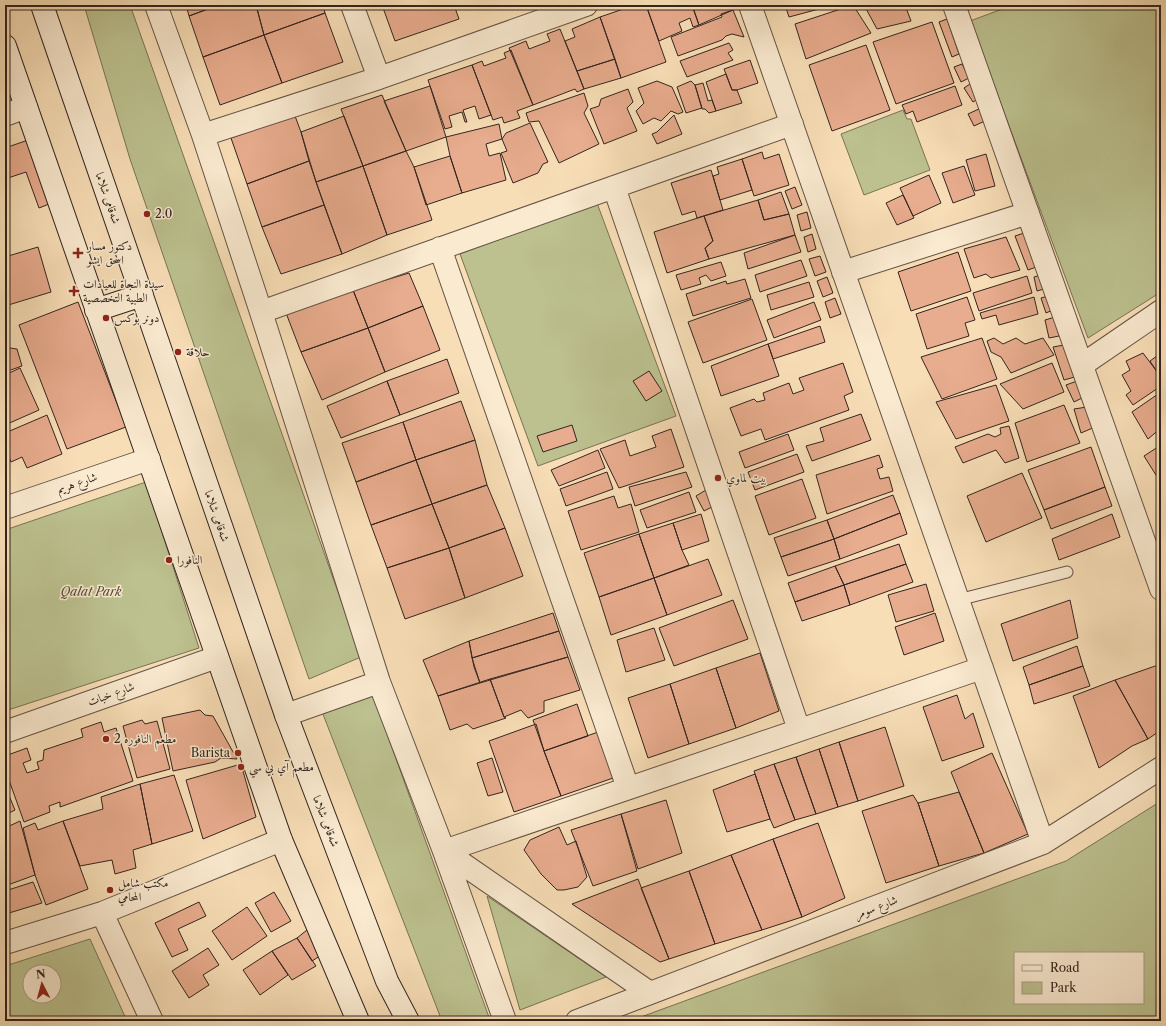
<svg xmlns="http://www.w3.org/2000/svg" width="1166" height="1026" font-family="'Libre Caslon Text',Amiri,serif">
  <rect width="100%" height="100%" fill="#f8deb7"/>
  <filter id="stains"><feTurbulence type="fractalNoise" baseFrequency=".005" numOctaves="4"/><feColorMatrix values="0 0 0 0 .2 0 0 0 0 .09 0 0 0 0 .02 0 0 0 .5 -.17"/></filter>
  <radialGradient id="worn" r=".72"><stop offset=".6" stop-color="#630" stop-opacity="0"/><stop offset="1" stop-color="#630" stop-opacity=".3"/></radialGradient>
  <path fill="#bcc18f" stroke="#787357" fill-rule="evenodd" d="M84,5H130L361,657L309,679L130,159Z
    M1013,5H1161V292L1088,338L970,21Z
    M903,110L907,119H911L930,170L864,195L841,134Z
    M597,203L676,416L538,466L460,254Z
    M146,482L199,648L5,711V530Z
    M372,692L490,1020L485,1021H442L321,709Z
    M1161,801V1021H630L1066,861ZM1015,953H1143V1003H1015Z
    M487,896L606,977L520,1010Z
    M90,939L127,1021H5V966ZM30,972H54V996H30Z"/>
  <path fill="#e8ac8e" stroke="#33251f" d="M186,5H219L189,16Z
    M219,5H256L264,35L203,57L189,16Z
    M256,5H323L325,13L264,35Z
    M382,5H454L459,19L395,41Z
    M635,5H646L666,62L621,78L600,17Z
    M646,5H692L699,25L693,27L690,18L679,23L682,31L659,41Z
    M692,5H731L733,10L699,25Z
    M785,5H834L789,17Z
    M853,5L871,33L806,59L795,24Z
    M864,5H905L911,21L877,29Z
    M733,10L744,37L732,34L726,36L722,40L678,56L671,37L722,17L721,14Z
    M325,13L343,62L282,83L264,35Z
    M600,17L615,59L577,71L565,41L575,37L572,29Z
    M947,19L959,54L952,57L939,22Z
    M932,22L954,83L896,104L873,42Z
    M560,29L584,89L577,92L575,89L533,105L509,48L526,41L529,49L550,41L547,34Z
    M264,35L282,83L220,105L203,57Z
    M729,43L733,50L728,53L733,60L687,77L680,61Z
    M866,45L890,110L832,131L809,65Z
    M511,50L533,105L517,111L520,118L504,123L502,117L493,120L472,65L482,61L484,66L506,58L504,53Z
    M615,59L621,78L584,89L577,71Z
    M750,60L758,83L737,90H732L724,69Z
    M962,64L969,78L961,82L954,67Z
    M472,65L491,115L479,119L475,106L463,110L467,122H465L462,112L449,116L452,127L445,129L428,80Z
    M5,73L12,93L5,96Z
    M726,74L732,90H737L742,103L716,111L706,82Z
    M657,81L672,87L683,112L678,114L671,111L661,121L654,118L643,124L636,111L644,103L638,88Z
    M691,81L695,85L702,108L686,113L677,87Z
    M703,83L708,101L712,100L716,111L709,113L705,109H702L695,85Z
    M970,84L979,98L973,102L964,88Z
    M430,86L446,137L406,151L384,101Z
    M955,86L962,105L917,122L913,111L906,114L902,105Z
    M628,89L633,102L627,108L637,131L604,144L590,109L599,106L601,99Z
    M584,93L588,106L584,113L599,144L559,163L539,121L529,122L526,113Z
    M382,95L406,151L363,166L341,109Z
    M981,108L987,120L974,126L968,114Z
    M674,115L682,134L657,144L652,134L657,132Z
    M295,116L301,132L309,161L247,184L231,138Z
    M344,116L363,166L316,182L301,132Z
    M530,123L548,162L543,164L538,173L513,183L501,153L507,151L502,139L506,133Z
    M499,124L502,139L486,144L489,156L500,153L506,180L462,193L450,156L446,137Z
    M31,139L54,202L39,208L26,172L5,179V148Z
    M406,151L414,167L432,220L387,235L363,166Z
    M762,152L764,159L779,154L789,185L754,196L742,159Z
    M986,154L995,186L975,191L966,160Z
    M450,156L462,193L426,205L414,167Z
    M742,159L752,190L720,200L713,176L719,174L717,167Z
    M309,161L324,205L262,227L247,184Z
    M363,166L387,235L342,254L316,182Z
    M964,166L975,195L953,203L942,173Z
    M711,170L723,210L697,218L695,211L682,215L671,183Z
    M929,175L941,203L913,216L900,188Z
    M795,187L802,205L792,209L785,191Z
    M781,192L789,214L764,220L758,200Z
    M903,195L914,218L897,225L886,203Z
    M758,200L764,220L789,214L795,235L709,259L705,248L713,241L704,216Z
    M324,205L342,254L281,274L262,227Z
    M807,212L811,228L801,231L797,215Z
    M704,216L713,241L705,248L709,259L667,273L654,232Z
    M1027,232L1039,266L1028,270L1015,236Z
    M812,234L816,249L808,252L804,237Z
    M795,235L801,252L748,269L744,253Z
    M1006,237L1020,270L991,278L986,274L974,278L964,249Z
    M38,247L51,292L5,306V257Z
    M958,252L971,291L911,311L898,272Z
    M820,256L826,272L815,276L809,259Z
    M801,260L807,276L760,292L755,275Z
    M721,262L726,276L711,281L706,275L699,278L701,284L681,290L676,275Z
    M409,273L423,306L368,328L353,290Z
    M1041,275L1044,289L1037,291L1034,277Z
    M1027,276L1032,293L979,311L973,293Z
    M827,277L833,293L823,297L817,281Z
    M745,279L751,298L693,316L686,294L726,281L727,284Z
    M809,282L814,297L771,310L767,295Z
    M353,290L368,328L301,352L286,313Z
    M1048,296L1053,310L1046,313L1041,298Z
    M967,297L975,320L965,323L969,336L927,349L916,314Z
    M1034,297L1038,314L999,325L996,315L982,319L980,313Z
    M835,298L841,314L830,318L825,302Z
    M752,299L767,340L703,363L688,322Z
    M78,302L126,427L67,449L19,325Z
    M814,302L821,320L774,338L767,320Z
    M423,306L440,350L385,372L368,328Z
    M1055,317L1059,336L1049,338L1045,320Z
    M820,326L825,342L773,359L768,344Z
    M368,328L385,372L322,400L301,352Z
    M5,338L10,348L17,349L22,366L5,372Z
    M982,338L997,379L942,399L921,357Z
    M994,338L1003,344L1016,338L1025,344L1043,338L1054,355L1011,373L1001,357L991,352L987,341Z
    M768,344L779,376L721,396L711,366Z
    M1064,345L1078,376L1064,380L1053,347Z
    M1143,353L1161,377V386L1133,405L1126,395L1131,391L1122,375L1130,370L1126,361Z
    M1161,353V378L1150,361Z
    M447,359L459,393L400,415L387,381Z
    M843,363L853,392L844,396L849,410L765,440L761,429L741,436L730,408L754,399L757,402L765,400L763,393L789,383L793,394L804,390L799,378Z
    M1052,363L1064,392L1023,409L1000,384Z
    M20,368L39,410L5,425V375Z
    M649,371L662,391L646,401L633,381Z
    M387,381L400,415L341,438L327,406Z
    M1077,381L1082,398L1074,402L1066,385Z
    M996,385L1009,421L956,439L936,402Z
    M1161,392V428L1148,439L1132,412Z
    M461,401L475,440L416,460L403,422Z
    M1064,405L1080,443L1027,462L1015,423Z
    M1087,407L1095,427L1081,433L1074,409Z
    M861,414L871,440L812,461L806,446L824,441L820,428Z
    M47,415L62,454L27,468L22,457L11,462L5,447V433Z
    M403,422L416,460L356,482L342,443Z
    M572,425L577,441L543,452L537,436Z
    M1009,426L1019,458L1005,463L996,450L963,463L955,447L988,434L995,437L1001,434L1000,428Z
    M671,429L684,467L619,488L600,449L625,440L630,456L656,447L652,436Z
    M788,434L794,450L745,468L739,452Z
    M475,440L487,485L432,504L416,460Z
    M1161,445V483L1144,456Z
    M1091,447L1105,487L1044,510L1028,470Z
    M598,450L605,468L559,486L551,470Z
    M797,454L804,472L755,490L748,472Z
    M879,455L883,467L877,469L880,479L889,477L893,491L827,514L816,475Z
    M416,460L432,504L371,525L356,482Z
    M607,472L613,489L566,506L560,489Z
    M686,472L692,487L635,506L629,487Z
    M1022,473L1042,518L986,542L967,496Z
    M802,479L816,518L769,535L755,496Z
    M487,485L505,528L449,548L432,504Z
    M1105,487L1112,506L1051,529L1044,510Z
    M706,490L714,506L704,511L696,496Z
    M689,492L696,512L647,528L640,510Z
    M893,495L900,513L834,539L827,520Z
    M614,496L618,508L631,504L639,532L581,550L568,511Z
    M432,504L449,548L387,568L371,525Z
    M900,513L907,534L840,559L834,539Z
    M701,514L709,541L682,550L673,523Z
    M1112,514L1120,537L1059,560L1052,539Z
    M827,520L834,539L781,557L774,538Z
    M673,523L682,550L689,565L654,578L639,534Z
    M505,528L523,576L465,598L449,548Z
    M639,534L654,578L599,597L584,553Z
    M834,539L840,559L788,576L781,557Z
    M899,544L906,564L844,585L835,566Z
    M449,548L465,598L405,619L387,568Z
    M708,559L722,595L667,615L654,578Z
    M906,564L913,582L850,605L844,585Z
    M835,566L844,585L795,602L788,583Z
    M654,578L667,615L611,635L599,597Z
    M926,584L934,611L896,622L888,595Z
    M844,585L850,605L802,621L795,602Z
    M733,600L748,639L674,666L659,628Z
    M1070,600L1078,638L1013,661L1001,624Z
    M553,613L559,631L472,658L469,641Z
    M935,613L944,641L904,655L895,627Z
    M654,628L665,660L626,672L617,640Z
    M559,631L568,657L480,683L472,658Z
    M469,641L474,667L480,683L438,696L423,660Z
    M1077,646L1083,666L1029,685L1023,667Z
    M760,653L779,711L736,728L716,668Z
    M568,657L580,690L544,701V712L528,718L521,710L504,717L490,679Z
    M1161,664V730L1148,739L1115,680Z
    M1083,666L1090,686L1034,704L1029,685Z
    M716,668L736,728L689,744L670,684Z
    M490,679L504,717L506,718L473,729L467,724L450,730L438,696Z
    M1115,680L1148,739L1132,746L1099,768L1073,696Z
    M670,684L689,744L648,758L628,698Z
    M957,695L965,719L973,713L984,747L942,761L923,707Z
    M577,704L588,736L544,751L533,720Z
    M200,710L205,715L213,716L237,759L221,758L215,762L173,771L162,718Z
    M142,720L145,724L157,721L170,769L137,778L123,726Z
    M101,722L104,732L116,728L133,781L60,807V802L49,806L50,812L24,822L5,769V756L27,748L31,760L23,763L27,773L39,769L37,762L43,760L44,750L83,737L81,729Z
    M536,724L544,751L561,796L514,812L489,741Z
    M885,727L904,786L858,801L839,742Z
    M601,731L616,777L561,796L544,751Z
    M839,742L858,801L838,807L819,749Z
    M819,749L838,807L816,814L796,757Z
    M992,753L1028,834L984,853L951,772Z
    M796,757L816,814L795,820L774,764Z
    M492,758L503,792L488,796L477,763Z
    M241,764L256,817L203,839L186,780Z
    M774,764L795,820L774,828L770,819L754,771Z
    M755,774L770,819L727,832L713,790Z
    M174,775L193,831L152,844L140,784Z
    M140,784L152,844L133,850L136,868L115,874L112,860L80,866L63,821L103,809L101,797Z
    M5,786L15,810L5,815Z
    M959,792L984,853L939,866L918,803Z
    M913,795L918,803L939,866L886,883L862,811Z
    M666,800L682,853L638,869L621,814Z
    M621,814L637,871L593,886L571,830Z
    M20,821L35,875L5,886V828Z
    M63,821L88,889L46,905L35,875L23,828L35,823L38,830Z
    M818,823L845,898L802,917L773,839Z
    M559,827L567,845L576,841L587,877L578,887L564,890H557L541,874L524,850L530,840Z
    M773,839L802,917L762,930L731,855Z
    M731,855L762,930L715,944L689,871Z
    M689,871L715,944L669,959L641,888Z
    M638,879L669,959L660,962L572,904Z
    M33,882L42,903L9,913L5,903V891Z
    M274,892L291,921L271,932L255,903Z
    M199,902L206,916L178,929L188,950L172,957L155,923Z
    M247,907L267,936L232,960L212,931Z
    M307,930L323,954L312,961L297,938Z
    M297,938L316,966L292,980L272,951Z
    M208,948L219,965L203,975L209,985L189,998L172,971Z
    M272,951L288,975L260,995L243,970Z"/>
  <g fill="none" stroke-linecap="round" stroke-linejoin="round">
    <g stroke="#645345" stroke-width="13">
      <path id="service" d="M958,600L1067,572"/>
    </g>
    <g stroke="#645345" stroke-width="24">
      <path id="minor" d="M156,5L203,135L261,312L379,682L444,851L505,1021
        M352,5L379,78
        M750,5L1043,843
        M954,5L1161,589
        M5,115L26,107
        M203,135L379,78L586,5
        M614,187L796,721L800,729
        M440,248L628,788
        M843,272L1028,213
        M261,312L792,124
        M1082,365L1161,311
        M5,508L149,459
        M286,715L379,682
        M102,913L152,1021
        M5,943L102,913L281,840
        M650,993L444,851L982,668
        M577,1021L1043,843L1161,768"/>
    </g>
    <g stroke="#645345" stroke-width="24">
      <path id="tertiary" d="M5,732L217,657"/>
    </g>
    <g stroke="#33251f" stroke-width="24">
      <path id="secondary" d="M42,5L286,715L387,981L408,1021
        M5,46L281,840L358,1021
        M96,310L142,295"/>
    </g>
    <use href="#service" stroke="#faead0" stroke-width="11"/>
    <use href="#minor" stroke="#faead0" stroke-width="22"/>
    <use href="#tertiary" stroke="#faead0" stroke-width="22"/>
    <use href="#secondary" stroke="#faead0" stroke-width="22"/>
  </g>
  <g fill="#8f2418" stroke="#faead0" stroke-width="1.5">
    <circle cx="147" cy="214" r="4"/>
    <path d="M76 247h4v4h4v4h-4v4h-4v-4h-4v-4h4z"/>
    <path d="M72 285h4v4h4v4h-4v4h-4v-4h-4v-4h4z"/>
    <circle cx="106" cy="318" r="4"/>
    <circle cx="178" cy="352" r="4"/>
    <circle cx="718" cy="478" r="4"/>
    <circle cx="169" cy="560" r="4"/>
    <circle cx="106" cy="739" r="4"/>
    <circle cx="238" cy="753" r="4"/>
    <circle cx="241" cy="767" r="4"/>
    <circle cx="110" cy="890" r="4"/>
  </g>
  <g text-anchor="middle" stroke-width="3" stroke-linejoin="round" paint-order="stroke">
    <g font-size="12" fill="#33251f" stroke="#faead0">
      <text transform="translate(108 198) rotate(71)" y="4">شەقامی شلاما</text>
      <text transform="translate(77 483) rotate(-19)" y="4">شارع هريم</text>
      <text transform="translate(217 516) rotate(71)" y="4">شەقامی شلاما</text>
      <text transform="translate(111 694) rotate(-20)" y="4">شارع خبات</text>
      <text transform="translate(326 821) rotate(69)" y="4">شەقامی شلاما</text>
      <text transform="translate(876 907) rotate(-21)" y="4">شارع سومر</text>
    </g>
    <g font-size="12" fill="#33251f" stroke="#faead0" text-anchor="start">
      <text x="155" y="218">2.0</text>
      <text x="87" y="250">دكتور مسار<tspan x="87" dy="14">اسحق ايشو</tspan></text>
      <text x="83" y="288">سيدة النجاة للعيادات<tspan x="83" dy="14">الطبية التخصصية</tspan></text>
      <text x="114" y="322">دونر بوكس</text>
      <text x="186" y="356">حلاقة</text>
      <text x="726" y="482">بيت لماوي</text>
      <text x="177" y="564">النافورا</text>
      <text x="114" y="743">مطعم النافوره 2</text>
      <text x="230" y="757" text-anchor="end">Barista</text>
      <text x="249" y="771">مطعم آي بي سي</text>
      <text x="118" y="887">مكتب شامل<tspan x="118" dy="14">المحامي</tspan></text>
    </g>
    <g font-size="12" font-style="italic" fill="#554c3b" stroke="#faead0">
      <text x="91" y="596">Qalat Park</text>
    </g>
  </g>
  <rect width="1166" height="1026" fill="none" stroke="#f8deb7" stroke-width="20"/>
  <rect x="6" y="6" width="1154" height="1014" fill="none" stroke="#33251f" stroke-width="2"/>
  <rect x="10" y="10" width="1146" height="1006" fill="none" stroke="#33251f"/>
  <rect x="1014" y="952" width="130" height="52" fill="#faead0" stroke="#aa9b89"/>
  <rect x="1022" y="965" width="20" height="6" fill="#faead0" stroke="#aa9b89"/>
  <text x="1050" y="972" font-size="12" fill="#33251f">Road</text>
  <rect x="1022" y="982" width="20" height="12" fill="#bcc18f" stroke="#aa9b89"/>
  <text x="1050" y="992" font-size="12" fill="#33251f">Park</text>
  <g transform="translate(42 984) rotate(354)"><circle r="19" fill="#faead0" stroke="#aa9b89"/>
  <path d="M0-3L7 15L0 10L-7 15Z" fill="#8f2418"/>
  <text y="-6" font-size="11" font-weight="bold" text-anchor="middle" fill="#33251f">N</text>
  </g>
  <rect width="100%" height="100%" filter="url(#stains)"/>
  <rect width="100%" height="100%" fill="url(#worn)"/>
</svg>
